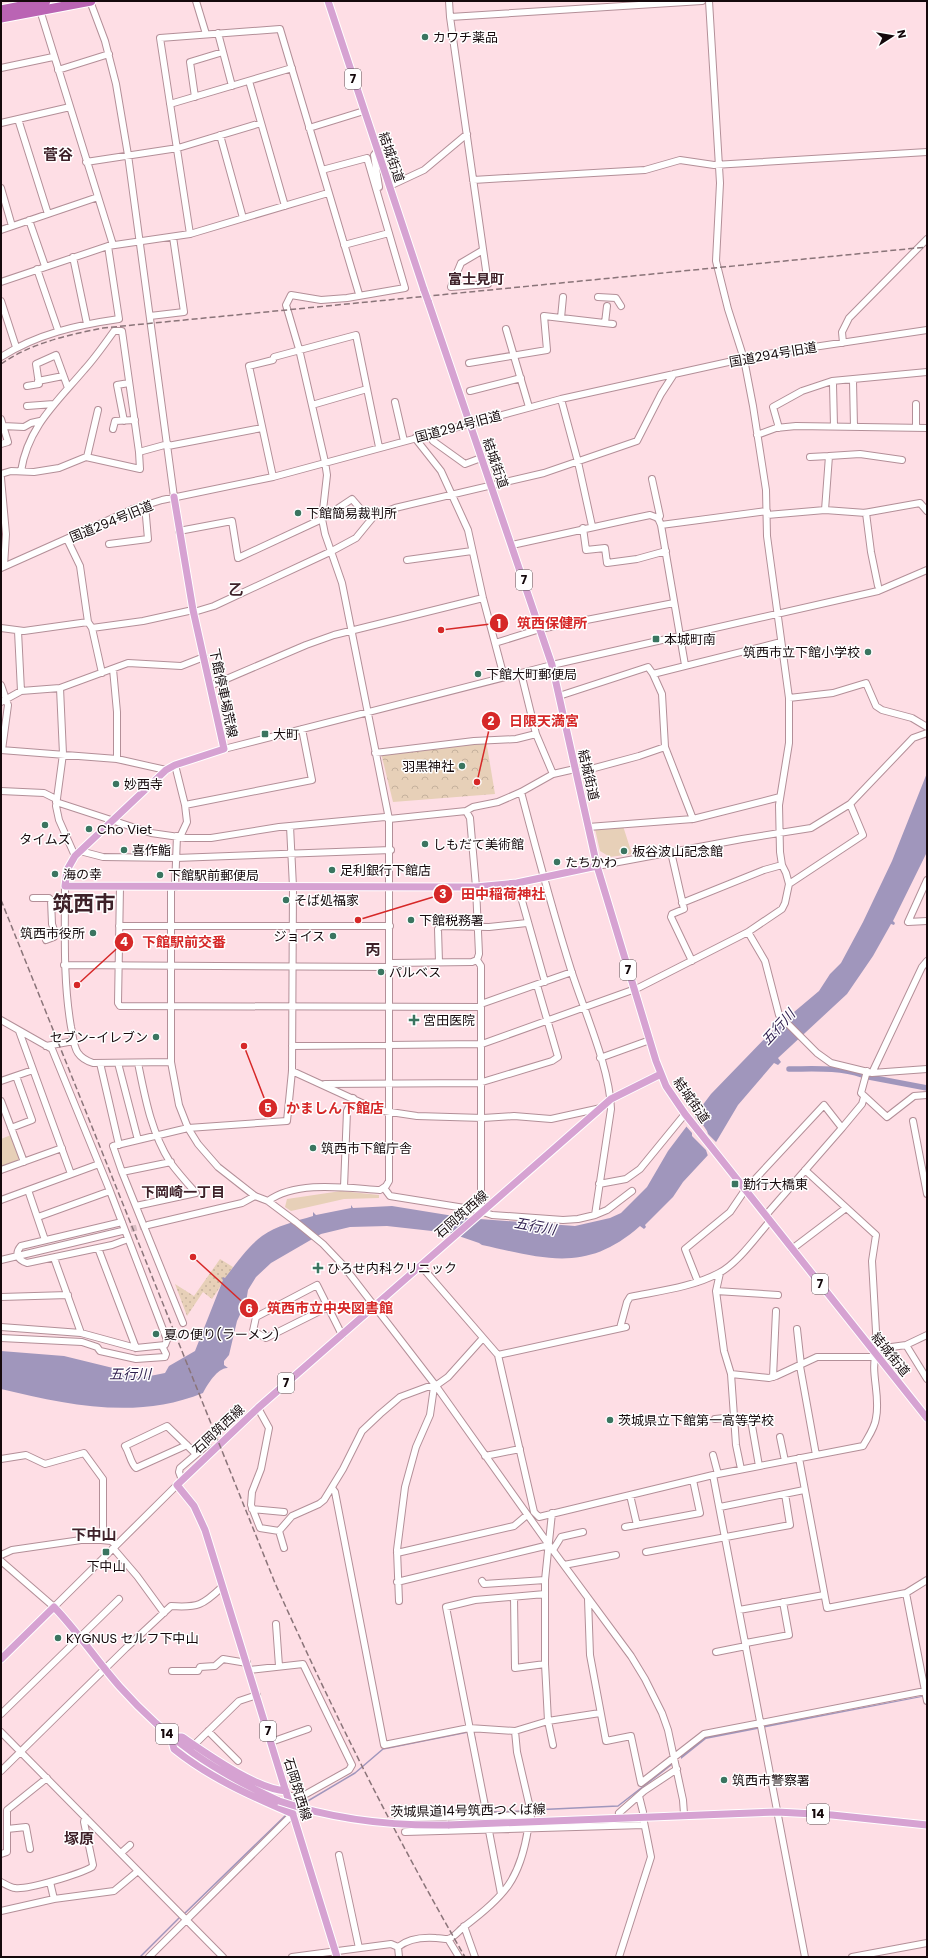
<svg xmlns="http://www.w3.org/2000/svg" width="928" height="1958" font-family="Poppins,'Noto Sans JP',sans-serif">
  <defs>
    <pattern id="forest-crowns" width="20" height="18" patternUnits="userSpaceOnUse"><rect width="20" height="18" fill="#e7d0b8"/><path d="M2 6a3 3 0 1 1 6 0M12 15a3 3 0 1 1 6 0" fill="none" stroke="#c5b19d"/></pattern>
    <pattern id="garden-dots" width="8" height="8" patternUnits="userSpaceOnUse"><rect width="8" height="8" fill="#e7d0b8"/><path d="M2 2h.1M6 6h.1" fill="none" stroke="#c5b19d" stroke-width="1.8" stroke-linecap="round"/></pattern>
  </defs>
  <rect width="100%" height="100%" fill="#fedee5"/>
  <path fill="url(#forest-crowns)" d="M486,740L495,794L393,802L381,753Z"/>
  <path fill="#e7d0b8" d="M623,826L632,854L610,857L600,851L595,829Z
    M11,1135L19,1158L18,1161L1,1167V1139Z
    M341,1191L379,1195V1198L344,1199L291,1211L285,1207L287,1199Z"/>
  <path fill="url(#garden-dots)" d="M220,1259L233,1267L212,1299L203,1292L187,1316L175,1284L194,1296Z"/>
  <path fill="#a096bc" d="M927,773V852L893,921L895,923L894,925L891,924L873,956L847,994L778,1058L781,1062L778,1065L774,1063L738,1105L709,1154L683,1182L673,1197L645,1225L646,1227L644,1229L640,1226C587,1273 546,1259 482,1245L479,1243L450,1233L387,1226L350,1227L321,1234L271,1263L256,1277L248,1290L246,1302L237,1321L229,1355L224,1361V1365L228,1368C218,1367 207,1385 203,1393C137,1420 68,1405 1,1389V1351L64,1356L113,1368L124,1374L134,1376L145,1377L165,1373L169,1366L195,1351L223,1280L222,1279L223,1277L225,1278C236,1264 247,1247 262,1236C276,1226 296,1221 313,1216V1212L316,1215L351,1208V1205L353,1208L392,1206L466,1218L575,1226L610,1218L621,1213L647,1187L668,1151L711,1094L775,1028L819,991L830,974L841,963L863,922L892,861Z
    M927,1695V1696L706,1739L681,1759V1756L705,1737Z"/>
  <path fill="#fedee5" d="M693,1113L699,1123L703,1125L707,1131L708,1134L718,1144L708,1156L706,1150L692,1136V1133L685,1125Z"/>
  <g fill="none" stroke-linecap="round" stroke-linejoin="round">
    <path stroke="#a096bc" stroke-width="1.5" d="M472,1731H473L475,1739
      M301,1805L355,1773L383,1749L468,1732
      M532,1810L618,1806L671,1765
      M489,1812L529,1811
      M184,1914L286,1815
      M140,1957L181,1916"/>
    <path stroke="#a096bc" stroke-width="5.5" d="M789,1069C813,1069 839,1067 862,1075
      M869,1077L927,1088"/>
    <path stroke="#dbbec4" stroke-width="6" stroke-dasharray="6 3" stroke-linecap="butt" d="M122,1231L148,1225"/>
    <g stroke="#b38f98" stroke-width="8">
      <path id="minor" d="M90,1L105,41L116,84L128,155L174,497
        M196,1L206,34
        M449,1L450,17L488,284L451,287L461,263L483,250
        M40,10L113,245
        M450,17L702,1
        M218,33L232,86
        M1,68L53,57
        M58,70L109,54
        M249,81L285,206
        M195,97L190,62L223,52
        M170,104L292,68
        M18,119L48,214
        M1,123L70,107
        M309,128L364,111
        M220,135L243,218
        M378,150L374,155L379,187
        M86,162L178,148L261,123
        M473,180L645,170L680,160L714,165L927,152
        M394,184L424,170L467,134
        M1,188L12,226
        M29,220L45,266
        M1,230L98,197
        M190,234L160,38L280,29L359,294
        M344,245L389,233
        M73,257L87,324
        M37,269L58,330
        M1,282L108,246L190,234L328,193
        M598,297L616,298L621,306
        M1,301L16,347
        M150,316L184,312L173,237
        M561,318L563,297
        M605,323L607,306
        M506,329L529,407
        M843,343L842,332L849,318L927,239
        M1,357C37,334 77,325 119,319L108,246
        M469,363L547,350L544,316L613,324
        M38,381L63,376
        M853,381L854,427
        M833,384L834,426
        M27,386L39,384L36,364L56,355L68,388
        M470,391L521,378
        M561,399L578,462L592,526
        M395,402L404,441
        M312,405L367,389
        M27,406L54,404
        M1,419L8,442L1,444
        M124,421L117,385L129,383
        M3,426L24,427L31,423L40,421
        M779,428L773,407L802,391L832,381L927,372
        M916,428V404
        M113,429L115,421L135,420
        M428,434L433,441L465,464L481,458
        M757,435L776,428L796,426L927,428
        M415,438L441,471L468,530L483,598L504,677
        M168,446L262,428
        M139,452L168,444
        M829,456L860,454L902,460
        M87,457L98,410
        M810,457L829,456L825,510
        M1,474L11,471L34,472L59,468L86,457L140,469L139,452L122,331H114C104,345 95,358 84,370C56,403 28,427 21,471
        M273,477L249,366L273,360L274,357L356,335L379,447
        M1,478L6,534L4,566
        M652,479L660,516L658,519
        M864,513L920,503L927,511
        M767,515L825,510L866,513L871,552L878,586
        M661,525L767,511
        M583,528L586,550L605,548L607,563L637,559L666,551
        M179,531L232,521L238,558L322,519L352,499L370,520
        M67,539L80,566L88,622L92,628L102,673
        M109,544L148,539L145,505
        M512,545L631,519L650,515L658,518L661,525L685,665
        M407,560L472,551
        M1,568L133,509L162,500L273,477L561,399L760,355L927,330
        M194,612L214,606L332,551L356,538L374,516L395,508L544,473L637,441L661,394L674,374
        M1,628L24,631L88,622
        M92,628L143,621L193,610
        M18,631L21,691
        M495,643L540,629L674,603
        M113,669L117,712V759
        M521,673L536,734L553,774
        M653,674L781,642
        M1,685L8,705L2,750
        M210,686L306,645L334,635L483,598
        M60,688L63,754L56,806L59,820L75,856
        M559,696L648,667L653,674L662,694L665,747L693,819
        M789,698L833,693L866,683L876,706L882,710L912,718L927,727
        M1,702L21,691L60,688L128,663L181,666L204,657
        M224,749L552,665L878,591L927,570
        M1,750L117,759L166,770
        M375,753L474,741L516,739L536,734
        M175,765L185,805L187,822L180,837
        M576,773L639,756L665,747
        M1,791L44,793L56,799
        M521,792C537,853 553,913 572,973C585,1013 610,1069 611,1109L595,1215
        M56,802L151,833L186,838H211L279,827L385,817L389,819L466,811L473,807L498,802L521,792L553,774L575,769
        M185,805L312,780L302,729
        M466,811L470,818L476,887L479,954L477,960
        M588,827L693,819L780,797
        M80,851L103,857L176,858L391,850
        M671,852L684,909L672,914L671,917L692,961
        M597,866L742,839L811,828L850,804L913,738L927,733
        M927,880L908,922L927,921
        M517,883L545,982
        M789,884L863,835L850,804
        M65,886C65,934 63,980 71,1027C73,1035 73,1046 78,1053C82,1059 87,1061 93,1063L171,1062
        M120,887L118,1003L120,1006L481,1007
        M171,887V1062L179,1105L188,1128L198,1144L218,1167L255,1196L268,1201L296,1222L323,1244L342,1264L436,1386L549,1545L631,1656L645,1679L662,1713L668,1730L683,1800L684,1814
        M175,887L177,836
        M33,898H49L51,900L52,924L55,933L54,937L46,940
        M682,903L764,870L782,865
        M119,926H390
        M748,932L765,961L779,1015L817,1053L831,1063L872,1073L927,1069
        M477,960L481,966V1205L485,1209
        M439,962L438,929L441,926L489,927L527,923
        M390,963L472,962L477,960
        M64,965L390,967
        M481,1004L572,972
        M1,1020L52,1049L110,1191L167,1340L165,1345L136,1348L81,1333L1,1327
        M19,1031L71,1174
        M46,1046L74,1041
        M292,1046L482,1044L638,988L748,932L782,909L785,903L789,884L786,873L782,865L780,852L779,805L789,743V698L767,536L766,490L753,406L744,359L728,309L716,261L720,183L709,1
        M600,1058L650,1040
        M100,1063L119,1145
        M118,1063L138,1140
        M292,1071L377,1110L417,1116L483,1118L514,1116L551,1119L601,1108
        M867,1071L861,1093L887,1117L914,1096L927,1095
        M872,1073L922,967L927,961
        M1,1081L33,1070
        M325,1084L479,1083L552,1061L558,1057L537,985
        M1,1101L24,1162
        M913,1121L927,1194
        M11,1128L32,1120L16,1076
        M1,1170L62,1148
        M122,1172L171,1162
        M599,1184L626,1179L640,1169L685,1114
        M344,1187L347,1111L353,1098
        M384,1188L390,1196L477,1210L492,1215L563,1220L578,1219L595,1215L607,1210L632,1191
        M28,1190L45,1240
        M1,1200L99,1164
        M268,1201C296,1180 347,1188 380,1190L386,1186L389,1181V819L342,583L325,534L322,519L327,475L325,462L299,349L286,305L291,295L321,300L347,298L405,288L367,158L322,170
        M136,1206L196,1193C187,1183 178,1173 170,1162C151,1132 145,1097 138,1063
        M766,1215L842,1128L862,1104L864,1097
        M38,1217L110,1191
        M122,1222L21,1246C14,1254 18,1260 27,1263L112,1245L128,1239
        M148,1225L242,1203L255,1196
        M98,1248L136,1348
        M792,1249L846,1208
        M54,1258L81,1333
        M1,1260L122,1231
        M421,1266L498,1355L534,1512L539,1517L713,1475L863,1446C868,1437 875,1428 876,1418C881,1394 869,1372 877,1349L872,1261L876,1235L805,1170
        M720,1273L716,1291L724,1351L731,1374L736,1445L741,1469
        M698,1282L685,1249L730,1212L745,1190L824,1105L842,1128
        M716,1291L778,1295
        M1,1297L68,1295
        M328,1307L266,1338L253,1331L256,1317L317,1285L342,1335
        M183,1323L122,1172L113,1146L188,1128L287,1121L292,1071L293,887L290,826
        M620,1328L627,1302L630,1297C659,1291 693,1287 719,1273C738,1263 756,1237 770,1221
        M797,1329L801,1365
        M1,1338L82,1342L97,1347L100,1351L136,1359L165,1357L166,1354L162,1346
        M906,1345L927,1379
        M877,1349L906,1345L927,1335
        M498,1355L626,1327
        M800,1366L816,1455
        M731,1374L769,1378L776,1376L817,1357H875
        M773,1377L776,1311
        M258,1408L269,1428L261,1469L252,1492L251,1505L260,1528L279,1531
        M715,1419L734,1417
        M734,1423L751,1420L759,1466
        M780,1437L785,1461
        M187,1445L136,1468C130,1462 130,1454 125,1446L167,1426L196,1454
        M713,1455L718,1474
        M485,1456L520,1449
        M799,1458L827,1608L906,1593L927,1580
        M1,1459L26,1455L45,1464L84,1453L103,1479V1540
        M713,1475L805,1957
        M182,1480L179,1472L180,1468L207,1445
        M332,1488L335,1492L384,1745L469,1728L515,1731L548,1721L545,1664V1580L552,1513
        M630,1495L637,1525
        M720,1507L804,1490
        M252,1509L284,1512
        M625,1527L700,1513L693,1480
        M113,1548L137,1576L164,1613
        M284,1548L279,1531L292,1516L319,1504L324,1500L343,1469L362,1431L380,1414L400,1397L427,1387H434L448,1377L483,1338
        M553,1550L561,1537L583,1532
        M646,1552L790,1525L785,1494
        M397,1553L514,1526L527,1515
        M1,1555L12,1550L81,1540H101L111,1541L116,1545
        M1,1561L54,1607L177,1485
        M564,1565L616,1555
        M482,1581L484,1584L545,1580
        M397,1582L549,1545
        M906,1593L927,1701
        M514,1597L515,1668L545,1664
        M588,1599L590,1655L606,1741L631,1736L641,1783L704,1734L925,1691
        M399,1601L397,1550L405,1487L416,1447L430,1415L434,1387
        M739,1610L824,1595
        M276,1624L279,1666
        M746,1643L789,1635L783,1602
        M716,1652L746,1646
        M249,1670L303,1664L352,1765L349,1770L299,1798L287,1795
        M172,1671H198L200,1667L215,1666L223,1659L247,1663
        M1,1714L119,1599
        M208,1731L238,1761
        M515,1731L517,1752L530,1808L531,1818
        M1,1732L223,1957
        M271,1742L308,1729
        M194,1745L239,1701L257,1695
        M553,1745L548,1721L600,1713
        M1,1771L126,1648L171,1606C198,1608 203,1605 222,1587
        M639,1796L643,1812
        M619,1813L644,1791L677,1769
        M487,1816L446,1607L475,1600L545,1594
        M398,1818L531,1815
        M7,1829L26,1827L30,1849
        M489,1831L501,1894
        M405,1832L644,1825
        M121,1853L130,1845
        M1,1854L7,1852V1810L47,1778
        M339,1855L359,1948
        M1,1882C5,1884 11,1888 15,1888C27,1890 80,1874 92,1867L93,1865L84,1822L85,1817
        M50,1882L54,1899
        M1,1911L54,1899L114,1891L138,1871
        M464,1926L475,1957
        M448,1939L459,1957
        M149,1957L293,1814
        M292,1957L391,1944L398,1947
        M399,1957L398,1947C409,1938 422,1937 436,1938C439,1938 444,1939 448,1939C454,1938 460,1929 465,1926C505,1896 520,1879 528,1829
        M619,1957L651,1857L644,1822
        M852,1957L927,1943"/>
    </g>
    <g stroke="#fff" stroke-width="9">
      <path id="major" d="M328,1L424,290
        M428,301L552,665L597,866L656,1061L666,1086L685,1114L927,1418
        M174,497L193,610L224,749L175,765L166,770L75,856L67,870L65,886L476,887L517,883L597,866
        M1,1659L54,1607C78,1632 97,1661 120,1687C168,1741 214,1771 279,1801
        M286,1791C256,1789 207,1754 182,1737H171L174,1749C210,1778 251,1796 293,1814
        M448,1825L777,1812L832,1815L927,1825
        M337,1957L205,1530L194,1506L177,1485L258,1408L611,1099L661,1074"/>
    </g>
    <g stroke="#fff" stroke-width="11">
      <path id="highway" d="M1,10L46,1
        M1,18L91,1"/>
    </g>
    <use href="#minor" stroke="#fff" stroke-width="6"/>
    <use href="#major" stroke="#d6a2d2" stroke-width="7"/>
    <use href="#highway" stroke="#ba64b4" stroke-width="9"/>
    <path stroke="#8a7479" stroke-width="1.5" stroke-dasharray="6 3" stroke-linecap="butt" d="M1,364C31,343 68,335 103,328L927,247
      M1,900L275,1583C332,1710 395,1836 465,1957"/>
    <g stroke="#fff" stroke-width="9" stroke-linecap="butt">
      <path id="major-bridge" d="M424,290L428,301
        M279,1801C335,1820 390,1826 448,1825"/>
    </g>
    <use href="#major-bridge" stroke="#d6a2d2" stroke-width="7"/>
  </g>
  <g fill="#3a7560" stroke="#fff" stroke-width="1.5">
    <circle cx="425" cy="37" r="4"/>
    <circle cx="298" cy="513" r="4"/>
    <rect x="652" y="635" width="8" height="8" rx="2"/>
    <circle cx="868" cy="652" r="4"/>
    <circle cx="478" cy="674" r="4"/>
    <rect x="261" y="730" width="8" height="8" rx="2"/>
    <circle cx="462" cy="766" r="4"/>
    <circle cx="116" cy="784" r="4"/>
    <circle cx="45" cy="825" r="4"/>
    <circle cx="89" cy="829" r="4"/>
    <circle cx="425" cy="844" r="4"/>
    <circle cx="124" cy="850" r="4"/>
    <circle cx="624" cy="851" r="4"/>
    <circle cx="557" cy="862" r="4"/>
    <circle cx="332" cy="870" r="4"/>
    <circle cx="55" cy="874" r="4"/>
    <circle cx="160" cy="875" r="4"/>
    <circle cx="286" cy="900" r="4"/>
    <circle cx="411" cy="920" r="4"/>
    <circle cx="93" cy="933" r="4"/>
    <circle cx="333" cy="936" r="4"/>
    <circle cx="381" cy="972" r="4"/>
    <path d="M412 1014h4v4h4v4h-4v4h-4v-4h-4v-4h4z"/>
    <circle cx="156" cy="1037" r="4"/>
    <circle cx="313" cy="1148" r="4"/>
    <rect x="731" y="1180" width="8" height="8" rx="2"/>
    <path d="M316 1262h4v4h4v4h-4v4h-4v-4h-4v-4h4z"/>
    <circle cx="156" cy="1334" r="4"/>
    <circle cx="610" cy="1420" r="4"/>
    <rect x="102" y="1548" width="8" height="8" rx="2"/>
    <circle cx="58" cy="1638" r="4"/>
    <circle cx="724" cy="1780" r="4"/>
  </g>
  <g text-anchor="middle" stroke-width="3" stroke-linejoin="round" paint-order="stroke">
    <g fill="#fff" stroke="#5b5355" stroke-width="1">
      <rect x="345" y="69" width="16" height="20" rx="3"/>
      <rect x="516" y="570" width="16" height="20" rx="3"/>
      <rect x="620" y="960" width="16" height="20" rx="3"/>
      <rect x="812" y="1274" width="16" height="20" rx="3"/>
      <rect x="278" y="1373" width="16" height="20" rx="3"/>
      <rect x="260" y="1721" width="16" height="20" rx="3"/>
      <rect x="156" y="1724" width="22" height="20" rx="3"/>
      <rect x="807" y="1804" width="22" height="20" rx="3"/>
    </g>
    <g font-size="12" font-weight="bold" fill="#15090c">
      <text x="353" y="83">7</text>
      <text x="524" y="584">7</text>
      <text x="628" y="974">7</text>
      <text x="820" y="1288">7</text>
      <text x="286" y="1387">7</text>
      <text x="268" y="1735">7</text>
      <text x="167" y="1738">14</text>
      <text x="818" y="1818">14</text>
    </g>
    <g font-size="13" fill="#15090c" stroke="#fff" text-anchor="start">
      <text x="433" y="42">カワチ薬品</text>
      <text x="306" y="518">下館簡易裁判所</text>
      <text x="664" y="644">本城町南</text>
      <text x="860" y="657" text-anchor="end">筑西市立下館小学校</text>
      <text x="486" y="679">下館大町郵便局</text>
      <text x="273" y="739">大町</text>
      <text x="454" y="771" text-anchor="end">羽黒神社</text>
      <text x="124" y="789">妙西寺</text>
      <text x="97" y="834">Cho Viet</text>
      <text x="45" y="844" text-anchor="middle">タイムズ</text>
      <text x="433" y="849">しもだて美術館</text>
      <text x="132" y="855">喜作鮨</text>
      <text x="632" y="856">板谷波山記念館</text>
      <text x="565" y="867">たちかわ</text>
      <text x="340" y="875">足利銀行下館店</text>
      <text x="63" y="879">海の幸</text>
      <text x="168" y="880">下館駅前郵便局</text>
      <text x="294" y="905">そば処福家</text>
      <text x="419" y="925">下館税務署</text>
      <text x="85" y="938" text-anchor="end">筑西市役所</text>
      <text x="325" y="941" text-anchor="end">ジョイス</text>
      <text x="389" y="977">パルベス</text>
      <text x="423" y="1025">宮田医院</text>
      <text x="148" y="1042" text-anchor="end">セブン-イレブン</text>
      <text x="321" y="1153">筑西市下館庁舎</text>
      <text x="743" y="1189">勤行大橋東</text>
      <text x="327" y="1273">ひろせ内科クリニック</text>
      <text x="164" y="1339">夏の便り(ラーメン)</text>
      <text x="618" y="1425">茨城県立下館第一高等学校</text>
      <text x="106" y="1571" text-anchor="middle">下中山</text>
      <text x="66" y="1643">KYGNUS セルフ下中山</text>
      <text x="732" y="1785">筑西市警察署</text>
    </g>
    <g font-size="13" fill="#15090c" stroke="#fff">
      <text transform="translate(392 157) rotate(71)" y="5">結城街道</text>
      <text transform="translate(773 354) rotate(-10)" y="5">国道294号旧道</text>
      <text transform="translate(458 426) rotate(-15)" y="5">国道294号旧道</text>
      <text transform="translate(496 463) rotate(71)" y="5">結城街道</text>
      <text transform="translate(111 521) rotate(-22)" y="5">国道294号旧道</text>
      <text transform="translate(224 693) rotate(78)" y="5">下館停車場荒線</text>
      <text transform="translate(589 775) rotate(77)" y="5">結城街道</text>
      <text transform="translate(692 1100) rotate(55)" y="5">結城街道</text>
      <text transform="translate(461 1214) rotate(-41)" y="5">石岡筑西線</text>
      <text transform="translate(891 1354) rotate(51)" y="5">結城街道</text>
      <text transform="translate(218 1429) rotate(-43)" y="5">石岡筑西線</text>
      <text transform="translate(298 1789) rotate(73)" y="5">石岡筑西線</text>
      <text transform="translate(468 1810) rotate(-1)" y="5">茨城県道14号筑西つくば線</text>
    </g>
    <g font-size="14" font-weight="bold" fill="#3e2129" stroke="#fff">
      <text x="476" y="284">富士見町</text>
      <text x="183" y="1197">下岡崎一丁目</text>
    </g>
    <g font-size="14" font-style="italic" fill="#301f4f" stroke="#fff">
      <text transform="translate(778 1027) rotate(-48)" y="5">五行川</text>
      <text transform="translate(535 1226) rotate(10)" y="5">五行川</text>
      <text x="130" y="1379">五行川</text>
    </g>
    <g font-size="15" font-weight="bold" fill="#3e2129" stroke="#fff">
      <text x="58" y="160">菅谷</text>
      <text x="236" y="595">乙</text>
      <text x="373" y="955">丙</text>
      <text x="94" y="1540">下中山</text>
      <text x="79" y="1844">塚原</text>
    </g>
    <g font-size="21" font-weight="bold" fill="#3e2129" stroke="#fff">
      <text x="84" y="911">筑西市</text>
    </g>
  </g>
  <path fill="none" stroke="#d62828" stroke-width="1.5" d="M441 630L499 623M477 782L491 721M358 920L443 894M77 985L124 942M244 1046L268 1108M193 1257L249 1308"/>
  <g fill="#d62828" stroke="#fff" stroke-width="1.5">
    <circle cx="441" cy="630" r="4"/>
    <circle cx="477" cy="782" r="4"/>
    <circle cx="358" cy="920" r="4"/>
    <circle cx="77" cy="985" r="4"/>
    <circle cx="244" cy="1046" r="4"/>
    <circle cx="193" cy="1257" r="4"/>
    <circle cx="499" cy="623" r="10"/>
    <circle cx="491" cy="721" r="10"/>
    <circle cx="443" cy="894" r="10"/>
    <circle cx="124" cy="942" r="10"/>
    <circle cx="268" cy="1108" r="10"/>
    <circle cx="249" cy="1308" r="10"/>
  </g>
  <g font-size="12" text-anchor="middle" font-weight="bold" fill="#fff">
    <text x="499" y="628">1</text>
    <text x="491" y="725">2</text>
    <text x="443" y="898">3</text>
    <text x="124" y="946">4</text>
    <text x="268" y="1112">5</text>
    <text x="249" y="1313">6</text>
  </g>
  <g font-size="14" text-anchor="middle" font-weight="bold" fill="#d62828" stroke="#fff" stroke-width="3" stroke-linejoin="round" paint-order="stroke">
    <text x="552" y="628">筑西保健所</text>
    <text x="544" y="726">日限天満宮</text>
    <text x="503" y="899">田中稲荷神社</text>
    <text x="184" y="947">下館駅前交番</text>
    <text x="335" y="1113">かましん下館店</text>
    <text x="330" y="1313">筑西市立中央図書館</text>
  </g>
  <rect width="928" height="1958" fill="none" stroke="#15090c" stroke-width="4"/>
  <g transform="translate(892 36) rotate(78)" stroke="#ffffff" stroke-width="3" paint-order="stroke">
  <path d="M0-3L7 15L0 10L-7 15Z" fill="#15090c"/>
  <text y="-6" font-size="11" font-weight="bold" text-anchor="middle" fill="#15090c">N</text>
  </g>
</svg>
